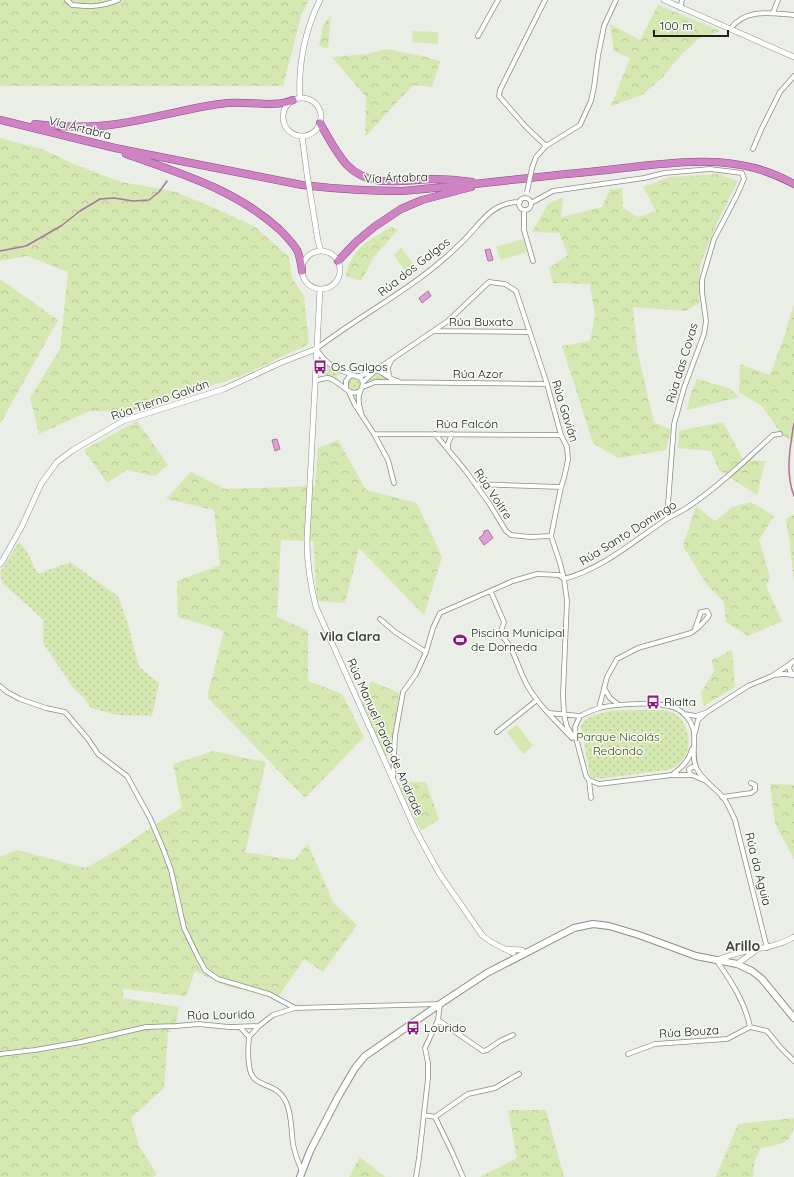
<svg xmlns="http://www.w3.org/2000/svg" width="794" height="1177" font-family="Quicksand,sans-serif">
  <defs>
    <pattern id="grass-dots" width="8" height="8" patternUnits="userSpaceOnUse"><rect width="8" height="8" fill="#d6e8b1"/><path d="M2 2h.1M6 6h.1" fill="none" stroke="#b7c798" stroke-width="1.8" stroke-linecap="round"/></pattern>
    <pattern id="forest-crowns" width="20" height="18" patternUnits="userSpaceOnUse"><rect width="20" height="18" fill="#d6e8b1"/><path d="M2 6a3 3 0 1 1 6 0M12 15a3 3 0 1 1 6 0" fill="none" stroke="#b7c798"/></pattern>
  </defs>
  <rect width="100%" height="100%" fill="#ebede7"/>
  <path fill="url(#grass-dots)" d="M322,361L330,369L339,373L336,378L321,374Z
    M377,373L384,375L389,381L376,380L368,382L371,377Z
    M347 385a7 7 0 1 1 14 0a7 7 0 1 1-14 0Z
    M19,542L26,550L38,574L70,562L118,596L128,624L139,667L159,683L152,716L118,715L91,708L84,698L72,686L43,643V619L2,583L0,572Z
    M617,710C629,711 659,708 669,711C696,721 695,764 667,770L598,779L591,777L589,771L581,726C587,714 605,712 617,710Z"/>
  <path fill="url(#forest-crowns)" d="M0,0H309L301,16L283,86H0Z
    M658,5L721,31L698,39L680,56L662,78L642,95L611,106L630,58L614,51L610,24L640,40Z
    M331,15L328,49L319,46L323,25Z
    M386,49L422,56L440,61L432,87L413,85L365,137L366,97L332,57L368,54Z
    M0,138L42,149L74,164L121,182L173,191L210,206L254,226L289,257L292,278L304,296L309,344L241,376L128,412L90,411L39,434L30,398L60,349L68,272L27,256L0,261Z
    M719,174L738,181L717,223L700,265L699,303L686,311L633,307L637,349L654,422L671,430L666,450L618,458L593,443L562,346L590,341L595,315L590,284L553,283L549,268L568,255L559,233L532,232L548,204L563,197L561,217L602,207L610,189L622,188L623,208L638,217L656,211L643,187L669,177Z
    M391,227L398,230L374,257L361,281L346,276C352,247 368,241 391,227Z
    M0,279L58,320L0,424Z
    M794,303V442L783,436L761,405L739,393L740,364L770,375L783,340Z
    M697,379L729,388L740,397L687,410L690,396Z
    M137,421L168,465L155,476L126,470L107,483L84,450Z
    M723,422L743,459L765,461L757,495L719,470L711,451L678,448L679,431Z
    M338,440L366,490L417,503L442,557L424,615L359,548L345,603L317,601L313,541L281,540L277,617L308,631V681L342,694L364,737L305,798L207,697L224,631L178,617L177,581L220,565L214,510L166,499L191,472L225,489L315,486L318,448Z
    M751,502L774,516L759,540L770,577L766,586L782,621L748,636L726,622L724,602L707,585L683,546L696,506L715,521L732,507Z
    M794,514V585L790,545L786,519Z
    M732,650L735,687L704,706L701,693L714,671L712,660Z
    M371,681L399,693L391,751L386,757L362,703Z
    M213,751L266,762L245,852L294,860L308,844L333,902L357,925L323,972L304,959L279,996L256,993L226,986L195,971L186,996L123,989V998L179,1007L176,1023L168,1033L164,1088L131,1118L139,1146L157,1174L153,1177H0V857L17,850L86,868L119,849L182,807L173,764Z
    M398,782H426L439,819L421,831Z
    M770,784L794,785V859L775,824Z
    M508,1110H546L564,1177H480L517,1158Z
    M794,1118C794,1144 782,1144 761,1148L755,1159L753,1177H716L738,1124Z
    M360,1157L385,1177H349Z"/>
  <path fill="#d6e8b1" d="M413,31L438,32V44L412,42Z
    M523,239L527,252L501,260L496,247Z
    M401,247L416,268L407,274L394,255Z
    M517,725L533,746L523,754L507,732Z"/>
  <path fill="#e29cd6" stroke="#a8779f" d="M490,249L493,260L488,261L485,250Z
    M428,291L431,296L422,303L419,298Z
    M277,439L280,449L275,451L272,440Z
    M488,530L493,538L484,545L479,538L483,535L484,531Z"/>
  <g fill="none" stroke-linecap="round" stroke-linejoin="round">
    <path stroke="#a8779f" stroke-width="1.5" d="M0,251L26,246L61,226L80,211L100,199L114,198L133,201L149,200L159,192L167,181
      M794,423C790,448 785,472 794,496"/>
    <g stroke="#8b8d87" stroke-width="5.5">
      <path id="minor" d="M67,0L72,5C89,7 102,7 118,0
        M545,0L500,90L499,96L526,127L546,146
        M680,8L682,0
        M773,13L778,0
        M730,29C746,8 771,13 794,15
        M478,36L498,0
        M753,149L761,130L780,92L794,76
        M532,168L536,157L546,146L580,125L591,101L594,87L598,56L604,26L616,0
        M519 204a6 6 0 1 1 12 0a6 6 0 1 1-12 0Z
        M531,203L553,191L644,178L664,173L710,169L742,173L744,179L737,195L714,239L702,280V292L706,321L704,334L684,388L674,424L667,518
        M524,210V230L533,261
        M434,331L529,332
        M376,370C384,372 389,380 398,381
        M359,376L372,372
        M389,377L388,367L391,361
        M315,381C319,380 323,378 328,378C340,380 350,400 361,390
        M363,382L376,370L448,321L489,282L505,284L516,291L547,384L561,435L567,447L568,460L564,478L561,487L551,536L560,563L564,579L567,601L563,694L564,715L567,727L573,736L576,738
        M363,387L375,382L547,384
        M346,389V381L349,377L353,375
        M349,392L355,405L374,434L388,460L394,483
        M361,412C359,406 358,401 359,395C361,388 365,385 361,378L334,368L323,358L316,349C364,312 419,286 462,242C481,224 490,202 520,202
        M374,434L561,435
        M435,434L465,470L489,503L506,531L511,535L530,537L551,536
        M448,449V444L452,434
        M475,484L561,487
        M491,592L504,622L500,634C514,647 517,666 526,683C537,704 556,721 572,738
        M380,619L395,632L426,652
        M695,629L701,612L707,611L709,615L708,617
        M794,674L791,673L789,668L791,663L794,661
        M774,675L784,674L794,675
        M0,686L7,692L20,699L46,708L65,712L88,739L98,754L127,776L150,818L162,846L171,870L184,928L197,955L205,970L218,979L269,994L295,1008
        M604,688L610,698L619,705
        M599,708L607,677L617,659L638,648L691,633L699,627L708,617
        M549,713L580,716
        M684,714L696,716L705,713
        M497,732L537,700
        M695,733L698,720L707,712L748,686L772,676L790,664
        M672,775C682,767 689,761 692,749
        M690,775L689,769L692,767H696
        M393,779L395,736L403,692L416,674L426,652L433,628L440,613L513,581L537,574L559,575L564,579C601,569 630,544 661,523C668,517 677,514 685,509C717,488 745,461 773,435L780,434
        M589,780L591,798
        M706,781L692,775H672L599,784L589,780L586,776L576,738L575,727L580,716C586,713 593,710 599,708C616,704 659,701 675,708C683,711 690,719 693,728C697,741 690,756 697,769C703,781 714,787 722,796C728,803 731,812 735,820L767,948
        M722,797L751,793L755,790V785L751,783
        M717,961C731,981 745,1002 750,1027L767,1031L781,1048L794,1061
        M438,1020L483,1051L487,1050L500,1041L513,1035
        M240,1027L249,1037L259,1026
        M249,1037C248,1047 247,1069 253,1077C261,1088 277,1083 286,1102C292,1114 291,1131 293,1144C295,1154 298,1162 302,1171
        M0,1054L35,1050L81,1042L146,1027L176,1026L198,1024L229,1027L259,1026L273,1015L295,1008L440,1004L438,1020L425,1048L428,1063V1078L419,1158L416,1177
        M628,1054L655,1044L727,1039L750,1027
        M424,1115L435,1117L468,1094L495,1088L519,1074
        M435,1117L452,1152L463,1177"/>
    </g>
    <g stroke="#8b8d87" stroke-width="6">
      <path id="tertiary" d="M664,0L794,57
        M283 117a19 19 0 1 1 38 0a19 19 0 1 1-38 0Z
        M300,98C298,65 305,29 320,0
        M302,136L307,174
        M312,204L318,241L321,251
        M302 270a19 19 0 1 1 38 0a19 19 0 1 1-38 0Z
        M320,289L307,540C307,563 310,584 316,607L416,831L439,873L482,935C491,944 502,947 513,953
        M0,564L3,560L22,526L41,484L57,462L73,450L123,421L224,389L280,363L316,349
        M505,949L522,950L525,954
        M717,960C725,957 733,954 742,952C760,948 777,947 794,937
        M737,964L755,951"/>
    </g>
    <g stroke="#8b8d87" stroke-width="8">
      <path id="secondary" d="M300,1177L310,1151L338,1097L355,1068L365,1056L440,1004L487,973L574,928L593,924L609,926L639,935L696,956L737,964L752,971L762,979L794,1018"/>
    </g>
    <g stroke="#8a4d81" stroke-width="8">
      <path id="trunk" d="M0,120L115,148L302,185C336,189 369,191 403,191C458,186 512,180 566,174C591,172 616,169 641,166C696,160 744,156 794,184
        M320,123C328,137 336,153 347,165C370,189 402,180 432,179C445,179 459,180 472,182
        M35,124C62,127 90,128 117,124C154,119 190,107 227,103C249,101 274,108 293,100
        M126,154C180,173 236,190 279,229C285,235 292,242 297,250C300,256 301,263 302,271
        M338,261L356,242L374,227L401,209L422,200L471,187"/>
    </g>
    <use href="#minor" stroke="#fff" stroke-width="4"/>
    <use href="#tertiary" stroke="#fff" stroke-width="5"/>
    <use href="#secondary" stroke="#fff" stroke-width="6"/>
    <use href="#trunk" stroke="#cf83c4" stroke-width="7"/>
    <g stroke="#8b8d87" stroke-width="5.5" stroke-linecap="butt">
      <path id="minor-bridge" d="M527,192L532,168"/>
    </g>
    <g stroke="#8b8d87" stroke-width="6" stroke-linecap="butt">
      <path id="tertiary-bridge" d="M307,174L312,204"/>
    </g>
    <use href="#minor-bridge" stroke="#fff" stroke-width="4"/>
    <use href="#tertiary-bridge" stroke="#fff" stroke-width="5"/>
  </g>
  <defs>
    <g id="bus-bare" transform="scale(1.08)"><path d="M-5-6H5V4H4V6H2V4H-2V6H-4V4H-5ZM-3.5-4V0h7V-4ZM-3.5 1.2v1.5H-2V1.2ZM2 1.2v1.5H3.5V1.2Z" fill="#8c1d80" stroke="#f8fbf4" stroke-width="2.5" paint-order="stroke"/></g>
    <g id="stadium-bare" transform="scale(1.08)"><path d="M0-5a6.5 5 0 1 0 0 10a6.5 5 0 1 0 0-10ZM-3.5-1.8h7v3.6h-7Z" fill="#8c1d80" stroke="#f8fbf4" stroke-width="2.5" paint-order="stroke"/></g>
  </defs>
  <g fill-rule="evenodd">
    <use href="#bus-bare" x="320" y="367"/>
    <use href="#stadium-bare" x="460" y="640"/>
    <use href="#bus-bare" x="653" y="702"/>
    <use href="#bus-bare" x="413" y="1028"/>
  </g>
  <g text-anchor="middle" stroke-width="3" stroke-linejoin="round" paint-order="stroke">
    <g font-size="12" fill="#20211e" stroke="#f8fbf4">
      <text transform="translate(80 128) rotate(14)" y="4">Vía Ártabra</text>
      <text transform="translate(396 178) rotate(-2)" y="4">Vía Ártabra</text>
      <text transform="translate(414 267) rotate(-38)" y="4">Rúa dos Galgos</text>
      <text x="481" y="326">Rúa Buxato</text>
      <text transform="translate(682 363) rotate(-73)" y="4">Rúa das Covas</text>
      <text x="478" y="378">Rúa Azor</text>
      <text transform="translate(160 400) rotate(-19)" y="4">Rúa Tierno Galván</text>
      <text transform="translate(565 411) rotate(73)" y="4">Rúa Gavián</text>
      <text x="467" y="428">Rúa Falcón</text>
      <text transform="translate(493 494) rotate(56)" y="4">Rúa Voitre</text>
      <text transform="translate(628 533) rotate(-32)" y="4">Rúa Santo Domingo</text>
      <text transform="translate(385 737) rotate(66)" y="4">Rúa Manuel Pardo de Andrade</text>
      <text transform="translate(758 869) rotate(76)" y="4">Rúa da Aguia</text>
      <text transform="translate(221 1015) rotate(-1)" y="4">Rúa Lourido</text>
      <text transform="translate(689 1032) rotate(-4)" y="4">Rúa Bouza</text>
    </g>
    <g font-size="12" fill="#20211e" stroke="#f8fbf4" text-anchor="start">
      <text x="331" y="371">Os Galgos</text>
      <text x="471" y="637">Piscina Municipal<tspan x="471" dy="14">de Dorneda</tspan></text>
      <text x="664" y="706">Rialta</text>
      <text x="424" y="1032">Lourido</text>
    </g>
    <g font-size="12" fill="#3a4809" stroke="#f8fbf4">
      <text x="618" y="741">Parque Nicolás<tspan x="618" dy="14">Redondo</tspan></text>
    </g>
    <g font-size="13" font-weight="bold" fill="#3f413c" stroke="#f8fbf4">
      <text x="350" y="641">Vila Clara</text>
    </g>
    <g font-size="14" font-weight="bold" fill="#3f413c" stroke="#f8fbf4">
      <text x="743" y="951">Arillo</text>
    </g>
  </g>
  <path d="M654 30v6h74v-6" fill="none" stroke="#20211e" stroke-width="2"/>
  <text x="660" y="30" font-size="12" fill="#20211e" stroke="#f8fbf4" stroke-width="3" paint-order="stroke">100 m</text>
</svg>
